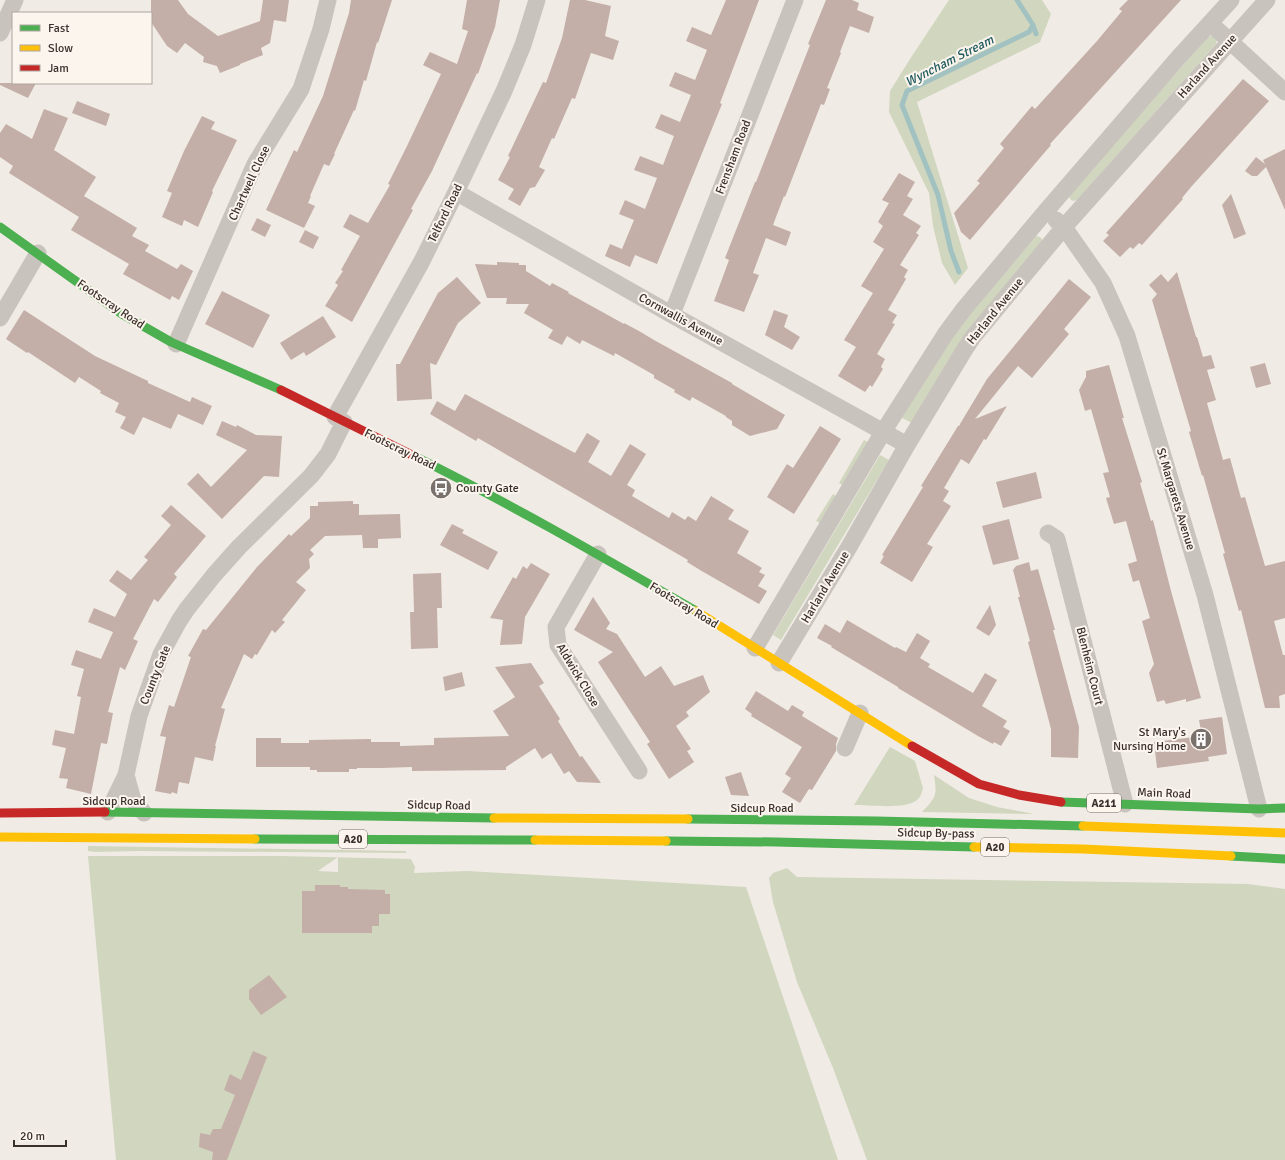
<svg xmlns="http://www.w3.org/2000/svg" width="1285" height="1160" font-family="Signika,sans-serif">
  <rect width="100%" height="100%" fill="#f0ebe5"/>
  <path fill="#d1d6bf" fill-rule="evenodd" d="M949,0H1042L1051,14L1040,42L917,102L968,268L955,285L942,263L933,226L929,193L889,112L890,91L910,59Z
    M1213,35L1217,39L1216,44L1077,200L1073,201L1070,199L1069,194L1208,37Z
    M1036,236L1040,237L1043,240L912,423L902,418L935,361L952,335Z
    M864,440L871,444L845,487L839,483Z
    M880,455L889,460L781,640L773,635Z
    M833,494L839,498L824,525L816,521Z
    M890,747L915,761L923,788C922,791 921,797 918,799C909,810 868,805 854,805Z
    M934,775L969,798L997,807L1034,814L922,812C937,796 937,796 934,775Z
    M88,846L405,851L407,853L138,851L95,852L88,851Z
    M88,856H281L411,859L415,867L414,873L467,871L746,887L838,1160H116ZM338,857V872L318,871Z
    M787,868L797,877L1248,884L1285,889V1160H867L833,1068L797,982L773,902L769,878L773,873Z"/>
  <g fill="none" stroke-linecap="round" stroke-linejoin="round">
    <path stroke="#a1c2c1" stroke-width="5" d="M1033,25L1036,34
      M959,272L951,251L938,195L902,105L907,91L1029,32L1033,25L1017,0"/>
  </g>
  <path fill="#c3afa7" d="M151,0H178L188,14L218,36L260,21L263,0H289L286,22L274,20L270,43L261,48L263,55L240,64V65L220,73L217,66L203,62L204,57L185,43L177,53L167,46L151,22Z
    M351,0H392L378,43L377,42L366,81L364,80L355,111L354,110L334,154H335L329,166L324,164L310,196H311L308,203L315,206L304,228L266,210L294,150L297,152L323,96L349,13Z
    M467,0H500L495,27L484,57L478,74L477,73L432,171L411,209L413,210L352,322L325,306L338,285L335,283L343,271L341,270L360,236L343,227L350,214L368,223L390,185L388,184L407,146L441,74L423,65L430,52L457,64L468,31L462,29Z
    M570,0H585L611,6L605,36L619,41L613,60L591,53L575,99L572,98L554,139L552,138L539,167L545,170L535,187L530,188L520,206L508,199L514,189L498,180L510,157L508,156L543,82L546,83L562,38Z
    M726,0H759L720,103L722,104L657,264L635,255L630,267L605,256L610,244L622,249L634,220L619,214L625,200L645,209L657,178L634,170L640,156L663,165L674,136L655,128L661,114L680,122L691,95L669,86L675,72L695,80L707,50L686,41L692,27L711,35Z
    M826,0H852L859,3L857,10L874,17L869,33L850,26L840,52L841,53L827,88L830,89L824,105L821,104L785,197L784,196L773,225L791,232L786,246L766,238L753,273L759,275L744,312L714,301L729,260L725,258L755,182H756L810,45L808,44Z
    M1128,0H1181L1050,144L1051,145L970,240L961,232L954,213L980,183L977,181L1004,148L1000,144L1032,106L1035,109L1097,41L1122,11L1119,9Z
    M1243,79L1269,101L1191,187L1182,198L1183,199L1142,245L1139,243L1133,249L1130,247L1120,257L1103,241L1109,235L1106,233Z
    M0,83H36L28,98L0,85Z
    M77,101L110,114L106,126L72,113Z
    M44,109L68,118L54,150L96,177L84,196L137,228L132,236L149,245L145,251L177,269L181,264L193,271L179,300L172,296L170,300L123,274L129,264L71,230L79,217L9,173L13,166L0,157V133L6,124L32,139Z
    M202,116L215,122L211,129L237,140L212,191L213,192L198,227L184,220L182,226L162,217L172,193L167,191L184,151Z
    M1285,149V210L1266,167L1257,176H1252L1245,171L1256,157L1265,164L1263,160Z
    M899,173L915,182L907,196L913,199L903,215L921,226L916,233L919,235L900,265L908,270L904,277L906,279L888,310L897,315L892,323L895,324L877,354L885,359L881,367L883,369L872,387L870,385L865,392L838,376L856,347L844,340L873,293L861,286L884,249L873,242L883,226L878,222L889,203L882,200Z
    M1231,194L1246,234L1234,239L1222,205Z
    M257,218L271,225L265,237L251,230Z
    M305,230L319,237L313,249L299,242Z
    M497,262L519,263V265H526V271L550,286L552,283L569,292L568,293L624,324V323L639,331L654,340L732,383V384L785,415L777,429L750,436L732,425V421L726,417V416L692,397L690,401L674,392L675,390L654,378V375L615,353L614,356L582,340L580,344L567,336L562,345L548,338L553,330L524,313L529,304H506L507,298H487L475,264L497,265Z
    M1177,272L1196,337H1197L1203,357L1211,355L1215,368L1207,370L1216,400L1207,403L1223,460L1230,458L1241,498L1245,497L1265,566L1285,561V618L1274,621L1283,655H1285V694L1279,696L1280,708H1265L1241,610L1239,611L1223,554L1225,553L1203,475L1202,476L1189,432L1191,431L1152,300L1157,294L1149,285L1161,274L1168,282Z
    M457,277L481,303L458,323L436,365L430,363L432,399L397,401L396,364H400L438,293Z
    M1069,279L1091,297L1064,329L1069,334L1032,378L1018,366L975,419L1007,406L986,440L984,439L969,464L961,459L944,488L949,491L943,501L951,506L927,544L933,547L912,582L880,563L884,556L882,555L923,487L921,486L958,426L960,425V424L987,379Z
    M222,291L270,315L253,348L205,324Z
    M24,310L95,356L148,381V383L190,402L192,397L212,406L203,425L178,414L171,429L143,417L134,435L120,428L126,417L115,412L119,403L100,393L101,391L79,377L75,383L28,352L27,353L6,339Z
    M774,310L788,315L784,327L800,337L792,350L765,335Z
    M323,316L336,337L306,356L304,352L291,360L280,343Z
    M1265,363L1271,384L1256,388L1250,367Z
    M1109,365L1124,418H1122L1142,482L1140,483L1151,521L1153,520L1171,591L1201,698L1186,702V699L1166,704L1164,700L1157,702L1149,673L1154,664L1142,621L1150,618L1139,580L1133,582L1128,564L1137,561L1126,521L1114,524L1106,498L1110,497L1103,473L1109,472L1091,409L1085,411L1079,390L1086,377V371Z
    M465,394L575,453L587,433L600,441L588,462L611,476L630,444L646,454L627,485L635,490L632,496L669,518L672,512L685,520L688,516L696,521L711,496L734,510L728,519L749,531L737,553L762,568L759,572L765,575L758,586L767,591L759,604L700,570L687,562L688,560L502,452L478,438L476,441L430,414L437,401L455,411Z
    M222,421L236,427L237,425L256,435L282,436L279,477L264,476L222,519L187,484L198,473L211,487L247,450L216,435Z
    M820,426L841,439L794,514L767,497L787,464L793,468Z
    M1036,472L1042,498L1003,508L996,482Z
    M353,501V504H359V515L400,514L401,538L378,539V548H363L362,535L325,536L310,550L314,554L309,559L310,568L296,582L306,590L282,620L285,622L275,633L272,630L257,655L255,654L252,659L244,654L221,708L225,709L215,746H216L213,761L195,757L189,784L179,782L177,794L172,792L171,794L155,791L166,737L160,736L169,705L174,707L191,657L188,656L203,629L206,630L257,567L289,534L291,536L310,518V506H318V502Z
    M171,505L206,536L174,574L177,577L158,602L154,599L133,639L138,641L125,670L120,667L108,712L113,713L107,744L101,743L91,794L66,788L68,779L59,778L66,748L52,745L55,730L74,734L81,697L77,696L84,669L71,665L76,650L101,659L113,632L88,622L94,608L115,617L127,594L109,581L117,570L131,580L148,560L144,557L171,525L161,516Z
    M1009,519L1019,559L993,565L982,526Z
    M452,524L464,530L462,533L498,552L488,570L440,545Z
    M1029,562L1031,571L1038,569L1055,630H1053L1079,727L1078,758L1051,757V729L1028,642L1030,641L1018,597H1020L1013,570L1016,566Z
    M531,563L550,574L525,617L522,644L500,645L503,620L490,618L513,577L516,579L523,566L527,569Z
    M441,573L442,608H437L438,648L411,649L410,612H414L413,574Z
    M593,597L610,623L606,629L617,634L645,677L661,666L674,686L703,675L710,692L686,712L689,716L676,726L691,749L687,751L694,762L669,779L647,744L650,742L598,662L613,652L574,630Z
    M990,605L996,625L989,636L976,628Z
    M847,620L895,648L896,647L906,652L917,633L930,641L920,658L930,664L928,667L973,693L985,673L997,680L982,706L1007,721L1003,727L1010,731L1001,746L994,742L993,744L978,736L898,688V687L831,647L832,646L817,638L825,624L840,633Z
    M531,663L544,683L539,686L560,719L558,721L580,757L582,756L601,783L577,782L569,771L564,774L551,753L542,759L535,748L506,767V770L412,771V767L382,768H357V769H349V772H317V770H310V767H256V738H281V743H309V740L371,739V742H400V746L434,745V738L509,736L493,711L515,697L495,667Z
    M462,672L465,686L445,691L443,677Z
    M756,691L788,711L792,705L804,712L802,716L838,738L836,744V751L812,790L809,789L800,803L782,792L791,778L785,774L802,747L751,716L752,714L745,709Z
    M1222,717L1227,754L1208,757L1209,761L1157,768L1154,742L1202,736L1199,720Z
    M741,772L749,796L731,795L725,777Z
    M315,885H340V887H348V889L385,890V894H390V914H379V926H372V933H302V891H315Z
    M269,975L287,997L261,1015L249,999V990Z
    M253,1051L267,1057L227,1160H212L213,1152L199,1147L200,1133L210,1135L213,1129H221L235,1095L224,1090L230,1074L241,1080Z"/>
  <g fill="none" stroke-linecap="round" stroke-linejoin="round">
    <path stroke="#c9c3be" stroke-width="17" d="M1210,23L1285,92
      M0,33L15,0
      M456,192L676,317L907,445
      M1056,220L1064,227L1103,283L1127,336L1205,595L1259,809
      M672,314L795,0
      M0,318L38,253
      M176,344L255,164L301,89L321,29L328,0
      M335,417L422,261L456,192L504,91L523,45L537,0
      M1048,533L1057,539L1125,804
      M598,554L556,627L558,645L639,771
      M755,648L883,432L946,333L963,310L1046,211L1178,58L1231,0
      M779,663L849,547L907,445L965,349L973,337L1064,227L1267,0
      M845,748L860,713
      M126,775L133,800L144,813
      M108,812L126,775L139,716L161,654L179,621L187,609L214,575L239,547L311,476L328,454L344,422"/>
    <path stroke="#4caf50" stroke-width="9" d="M0,227L122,314L171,342L281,390
      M416,457C511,504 604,558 696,611
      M1061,802L1259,809L1285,808
      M105,812L494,818
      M688,819L877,821L1083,826
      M255,839L535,840
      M666,841L776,842L974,847
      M1231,856L1285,859"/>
    <path stroke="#ffc107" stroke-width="9" d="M696,611L912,746
      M494,818L688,819
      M1083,826L1285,833
      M0,837L255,839
      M535,840L666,841
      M974,847L1083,849L1231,856"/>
    <path stroke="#c62828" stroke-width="9" d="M281,390L416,457
      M912,746L979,784L1019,795L1061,802
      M0,813L105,812"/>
  </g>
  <defs>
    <g id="bus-disc" transform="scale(1.15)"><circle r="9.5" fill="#7a716c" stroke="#fbf5ee"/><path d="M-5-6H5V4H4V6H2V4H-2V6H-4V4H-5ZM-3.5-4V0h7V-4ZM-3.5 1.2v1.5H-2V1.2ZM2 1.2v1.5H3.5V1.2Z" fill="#fff"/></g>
    <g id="building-disc" transform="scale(1.15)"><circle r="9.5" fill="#7a716c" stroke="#fbf5ee"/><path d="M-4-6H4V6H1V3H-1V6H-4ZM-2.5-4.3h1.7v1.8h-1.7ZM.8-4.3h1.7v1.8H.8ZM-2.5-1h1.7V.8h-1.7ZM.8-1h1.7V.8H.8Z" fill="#fff"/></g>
  </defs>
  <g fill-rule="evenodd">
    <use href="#bus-disc" x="441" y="488"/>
    <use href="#building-disc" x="1201" y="739"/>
  </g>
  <g text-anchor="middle" stroke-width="4" stroke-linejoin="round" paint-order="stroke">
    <g fill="#fbf5ee" stroke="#756b66" stroke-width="1">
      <rect x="1087" y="794" width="34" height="18" rx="3"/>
      <rect x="339" y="830" width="28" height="18" rx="3"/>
      <rect x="981" y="838" width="28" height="18" rx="3"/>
    </g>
    <g font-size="11" font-weight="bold" fill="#3b302b">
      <text x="1104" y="807">A211</text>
      <text x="353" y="843">A20</text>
      <text x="995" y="851">A20</text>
    </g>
    <g font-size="12" fill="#3b302b" stroke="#fbf5ee">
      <text transform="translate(1207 66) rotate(-48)" y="4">Harland Avenue</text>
      <text transform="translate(733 157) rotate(-69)" y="4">Frensham Road</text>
      <text transform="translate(249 183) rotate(-65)" y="4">Chartwell Close</text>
      <text transform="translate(445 213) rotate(-64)" y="4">Telford Road</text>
      <text transform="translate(111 304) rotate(34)" y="4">Footscray Road</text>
      <text transform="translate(995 311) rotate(-51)" y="4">Harland Avenue</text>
      <text transform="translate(681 319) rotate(29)" y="4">Cornwallis Avenue</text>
      <text transform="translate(400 449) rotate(26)" y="4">Footscray Road</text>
      <text transform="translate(1176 499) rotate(73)" y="4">St Margarets Avenue</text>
      <text transform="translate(825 587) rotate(-59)" y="4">Harland Avenue</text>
      <text transform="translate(684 605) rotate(31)" y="4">Footscray Road</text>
      <text transform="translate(1090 666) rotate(76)" y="4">Blenheim Court</text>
      <text transform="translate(155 675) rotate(-68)" y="4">County Gate</text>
      <text transform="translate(578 675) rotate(59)" y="4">Aldwick Close</text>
      <text transform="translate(1164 793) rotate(2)" y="4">Main Road</text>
      <text x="114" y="805">Sidcup Road</text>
      <text transform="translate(439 805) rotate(1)" y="4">Sidcup Road</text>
      <text x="762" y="812">Sidcup Road</text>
      <text transform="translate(936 833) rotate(1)" y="4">Sidcup By-pass</text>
    </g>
    <g font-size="12" fill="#3b302b" stroke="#fbf5ee" text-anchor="start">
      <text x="456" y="492">County Gate</text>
      <text x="1186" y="736" text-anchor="end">St Mary's<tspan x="1186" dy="14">Nursing Home</tspan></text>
    </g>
    <g font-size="13" font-style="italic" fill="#1f5a5e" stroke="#fbf5ee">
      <text transform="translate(949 60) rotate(-27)" y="5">Wyncham Stream</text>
    </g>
  </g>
  <rect x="12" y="12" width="140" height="72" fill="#fbf5ee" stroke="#aea6a0"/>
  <rect x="20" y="25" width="20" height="6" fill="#4caf50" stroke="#aea6a0"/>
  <text x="48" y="32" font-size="12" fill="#3b302b">Fast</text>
  <rect x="20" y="45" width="20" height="6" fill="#ffc107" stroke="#aea6a0"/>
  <text x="48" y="52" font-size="12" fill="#3b302b">Slow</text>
  <rect x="20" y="65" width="20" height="6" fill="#c62828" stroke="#aea6a0"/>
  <text x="48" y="72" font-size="12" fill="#3b302b">Jam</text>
  <path d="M14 1140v6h52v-6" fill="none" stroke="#3b302b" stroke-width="2"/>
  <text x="20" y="1140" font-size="12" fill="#3b302b" stroke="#fbf5ee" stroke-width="3" paint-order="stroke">20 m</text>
</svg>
